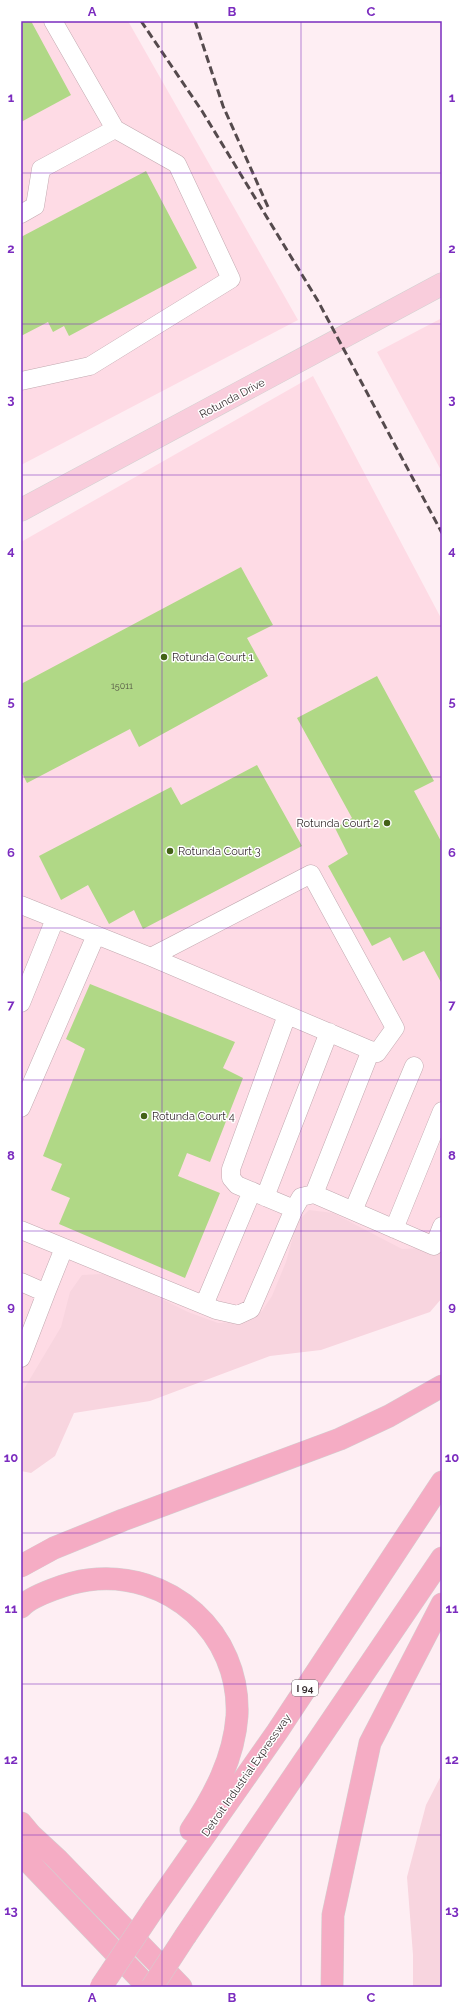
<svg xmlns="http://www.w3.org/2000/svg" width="463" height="2008" font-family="Raleway,sans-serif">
  <rect width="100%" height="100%" fill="#feeef3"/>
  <path fill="#fedbe5" d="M21,21H128L298,320L21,465Z
    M442,318V472L377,352Z
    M313,376L442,620V1272L21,1411V542Z"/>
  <path fill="#f8d5df" d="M309,1210L333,1213L402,1249L442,1247V1298L430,1312L321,1350L270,1356L150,1401L74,1413L55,1456L31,1473L21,1471V1394L61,1327L70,1292L82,1275L102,1274L120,1278L188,1312L218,1323L242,1322L262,1311L272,1296L286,1262L297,1222Z
    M442,1774V1987H413V1955L407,1877L426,1805Z"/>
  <path fill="#b0d886" d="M21,21H31L71,95L21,122Z
    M146,171L197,268L69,336L64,326L53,332L48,322L21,336V237Z
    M241,567L273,625L247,638L268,676L139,747L130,729L27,783L21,771V684Z
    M377,676L434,781L414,791L442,843V984L424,951L403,961L390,937L372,946L328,866L348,854L335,828L352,818L297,718Z
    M257,765L302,846L143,929L134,910L109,924L88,885L61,900L39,856L171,787L181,805Z
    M90,984L235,1042L223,1068L243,1078L210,1162L187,1153L178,1176L220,1193L185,1278L59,1224L70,1198L51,1190L62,1164L43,1156L85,1049L66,1039Z"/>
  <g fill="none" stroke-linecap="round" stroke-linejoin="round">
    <g stroke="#c2a9b0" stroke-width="19">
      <path id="minor" d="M21,214L35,206L41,169L115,129
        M21,381L90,366L231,279L177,164L115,129L53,21
        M21,905L151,957L377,1053L395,1028L311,874L151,957
        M21,1003L55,919
        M287,1015L231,1169V1178L237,1185L294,1209
        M21,1108L96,935
        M314,1194L371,1050
        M265,1197L329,1032
        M353,1211L414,1066
        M394,1229L442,1111
        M21,1230L216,1310L238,1315L251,1309L294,1209L301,1197L314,1194L434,1246L442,1226
        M21,1282L46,1293L64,1248
        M204,1305L252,1191
        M21,1358L46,1293"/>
    </g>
    <g stroke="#d3d1d1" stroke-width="23">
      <path id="major" d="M21,510L442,284"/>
    </g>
    <g stroke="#d3d1d1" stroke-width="23">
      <path id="highway" d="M21,1566L54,1548L123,1520L340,1439L389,1416L442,1386
        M21,1607C32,1595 71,1582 88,1580C169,1569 241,1633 237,1716C234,1758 214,1796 191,1830
        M21,1823L31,1835L57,1859L181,1987
        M21,1854L148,1987
        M156,1905L277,1732L442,1482
        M186,1935L442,1558
        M332,1987L333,1915L370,1743L442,1604"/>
    </g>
    <use href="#minor" stroke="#fff" stroke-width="18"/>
    <use href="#major" stroke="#f9cddc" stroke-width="22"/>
    <use href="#highway" stroke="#f5acc4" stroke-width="22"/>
    <path stroke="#554a4d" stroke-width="3" stroke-dasharray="8 4" stroke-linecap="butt" d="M141,21L202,111L318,301L442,533
      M195,21L223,106L268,207"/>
    <g stroke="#d3d1d1" stroke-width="23" stroke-linecap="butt">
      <path id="highway-bridge" d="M101,1987L156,1905
        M152,1987L186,1935"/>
    </g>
    <use href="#highway-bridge" stroke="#f5acc4" stroke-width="22"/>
  </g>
  <path fill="none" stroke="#7b2cbf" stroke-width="1" stroke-opacity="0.55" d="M162,21V1987M301,21V1987M21,173H442M21,324H442M21,475H442M21,626H442M21,777H442M21,928H442M21,1080H442M21,1231H442M21,1382H442M21,1533H442M21,1684H442M21,1835H442"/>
  <g fill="#436217" stroke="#fff" stroke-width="1.5">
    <circle cx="164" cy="657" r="4"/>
    <circle cx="387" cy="823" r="4"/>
    <circle cx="170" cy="851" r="4"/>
    <circle cx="144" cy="1116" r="4"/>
  </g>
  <g text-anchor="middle" stroke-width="3" stroke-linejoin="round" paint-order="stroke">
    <g font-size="9" fill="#545745">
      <text x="122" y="689">15011</text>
    </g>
    <rect fill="#fff" stroke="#726b6d" stroke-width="1" x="292" y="1680" width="26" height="16" rx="3"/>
    <g font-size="10" font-weight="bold" fill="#362c2f">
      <text x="305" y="1692">I 94</text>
    </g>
    <g font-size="11" fill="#362c2f" stroke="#fff">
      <text transform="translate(232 398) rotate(-28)" y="4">Rotunda Drive</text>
      <text transform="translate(246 1775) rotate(-55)" y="4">Detroit Industrial Expressway</text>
    </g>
    <g font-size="11" fill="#362c2f" stroke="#fff" text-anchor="start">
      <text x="172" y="661">Rotunda Court 1</text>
      <text x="379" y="827" text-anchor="end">Rotunda Court 2</text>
      <text x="178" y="855">Rotunda Court 3</text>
      <text x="152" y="1120">Rotunda Court 4</text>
    </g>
  </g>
  <rect width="463" height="2008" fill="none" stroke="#ffffff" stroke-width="44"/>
  <rect x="22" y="22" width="419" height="1964" fill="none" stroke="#7b2cbf" stroke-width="1.5"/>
  <g font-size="13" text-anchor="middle" font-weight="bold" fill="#7b2cbf">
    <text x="92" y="16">A</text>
    <text x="232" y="16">B</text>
    <text x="371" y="16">C</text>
    <text x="11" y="102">1</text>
    <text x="452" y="102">1</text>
    <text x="11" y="253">2</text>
    <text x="452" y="253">2</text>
    <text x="11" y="404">3</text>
    <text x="452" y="404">3</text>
    <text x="11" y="555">4</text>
    <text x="452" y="555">4</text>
    <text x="11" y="706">5</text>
    <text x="452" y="706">5</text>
    <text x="11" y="857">6</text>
    <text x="452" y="857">6</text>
    <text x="11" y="1009">7</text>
    <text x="452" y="1009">7</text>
    <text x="11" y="1160">8</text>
    <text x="452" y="1160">8</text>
    <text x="11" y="1311">9</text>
    <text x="452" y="1311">9</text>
    <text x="11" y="1462">10</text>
    <text x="452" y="1462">10</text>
    <text x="11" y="1613">11</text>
    <text x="452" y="1613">11</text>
    <text x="11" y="1764">12</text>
    <text x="452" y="1764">12</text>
    <text x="11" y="1915">13</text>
    <text x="452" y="1915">13</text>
    <text x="92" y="2002">A</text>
    <text x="232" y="2002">B</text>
    <text x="371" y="2002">C</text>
  </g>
</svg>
